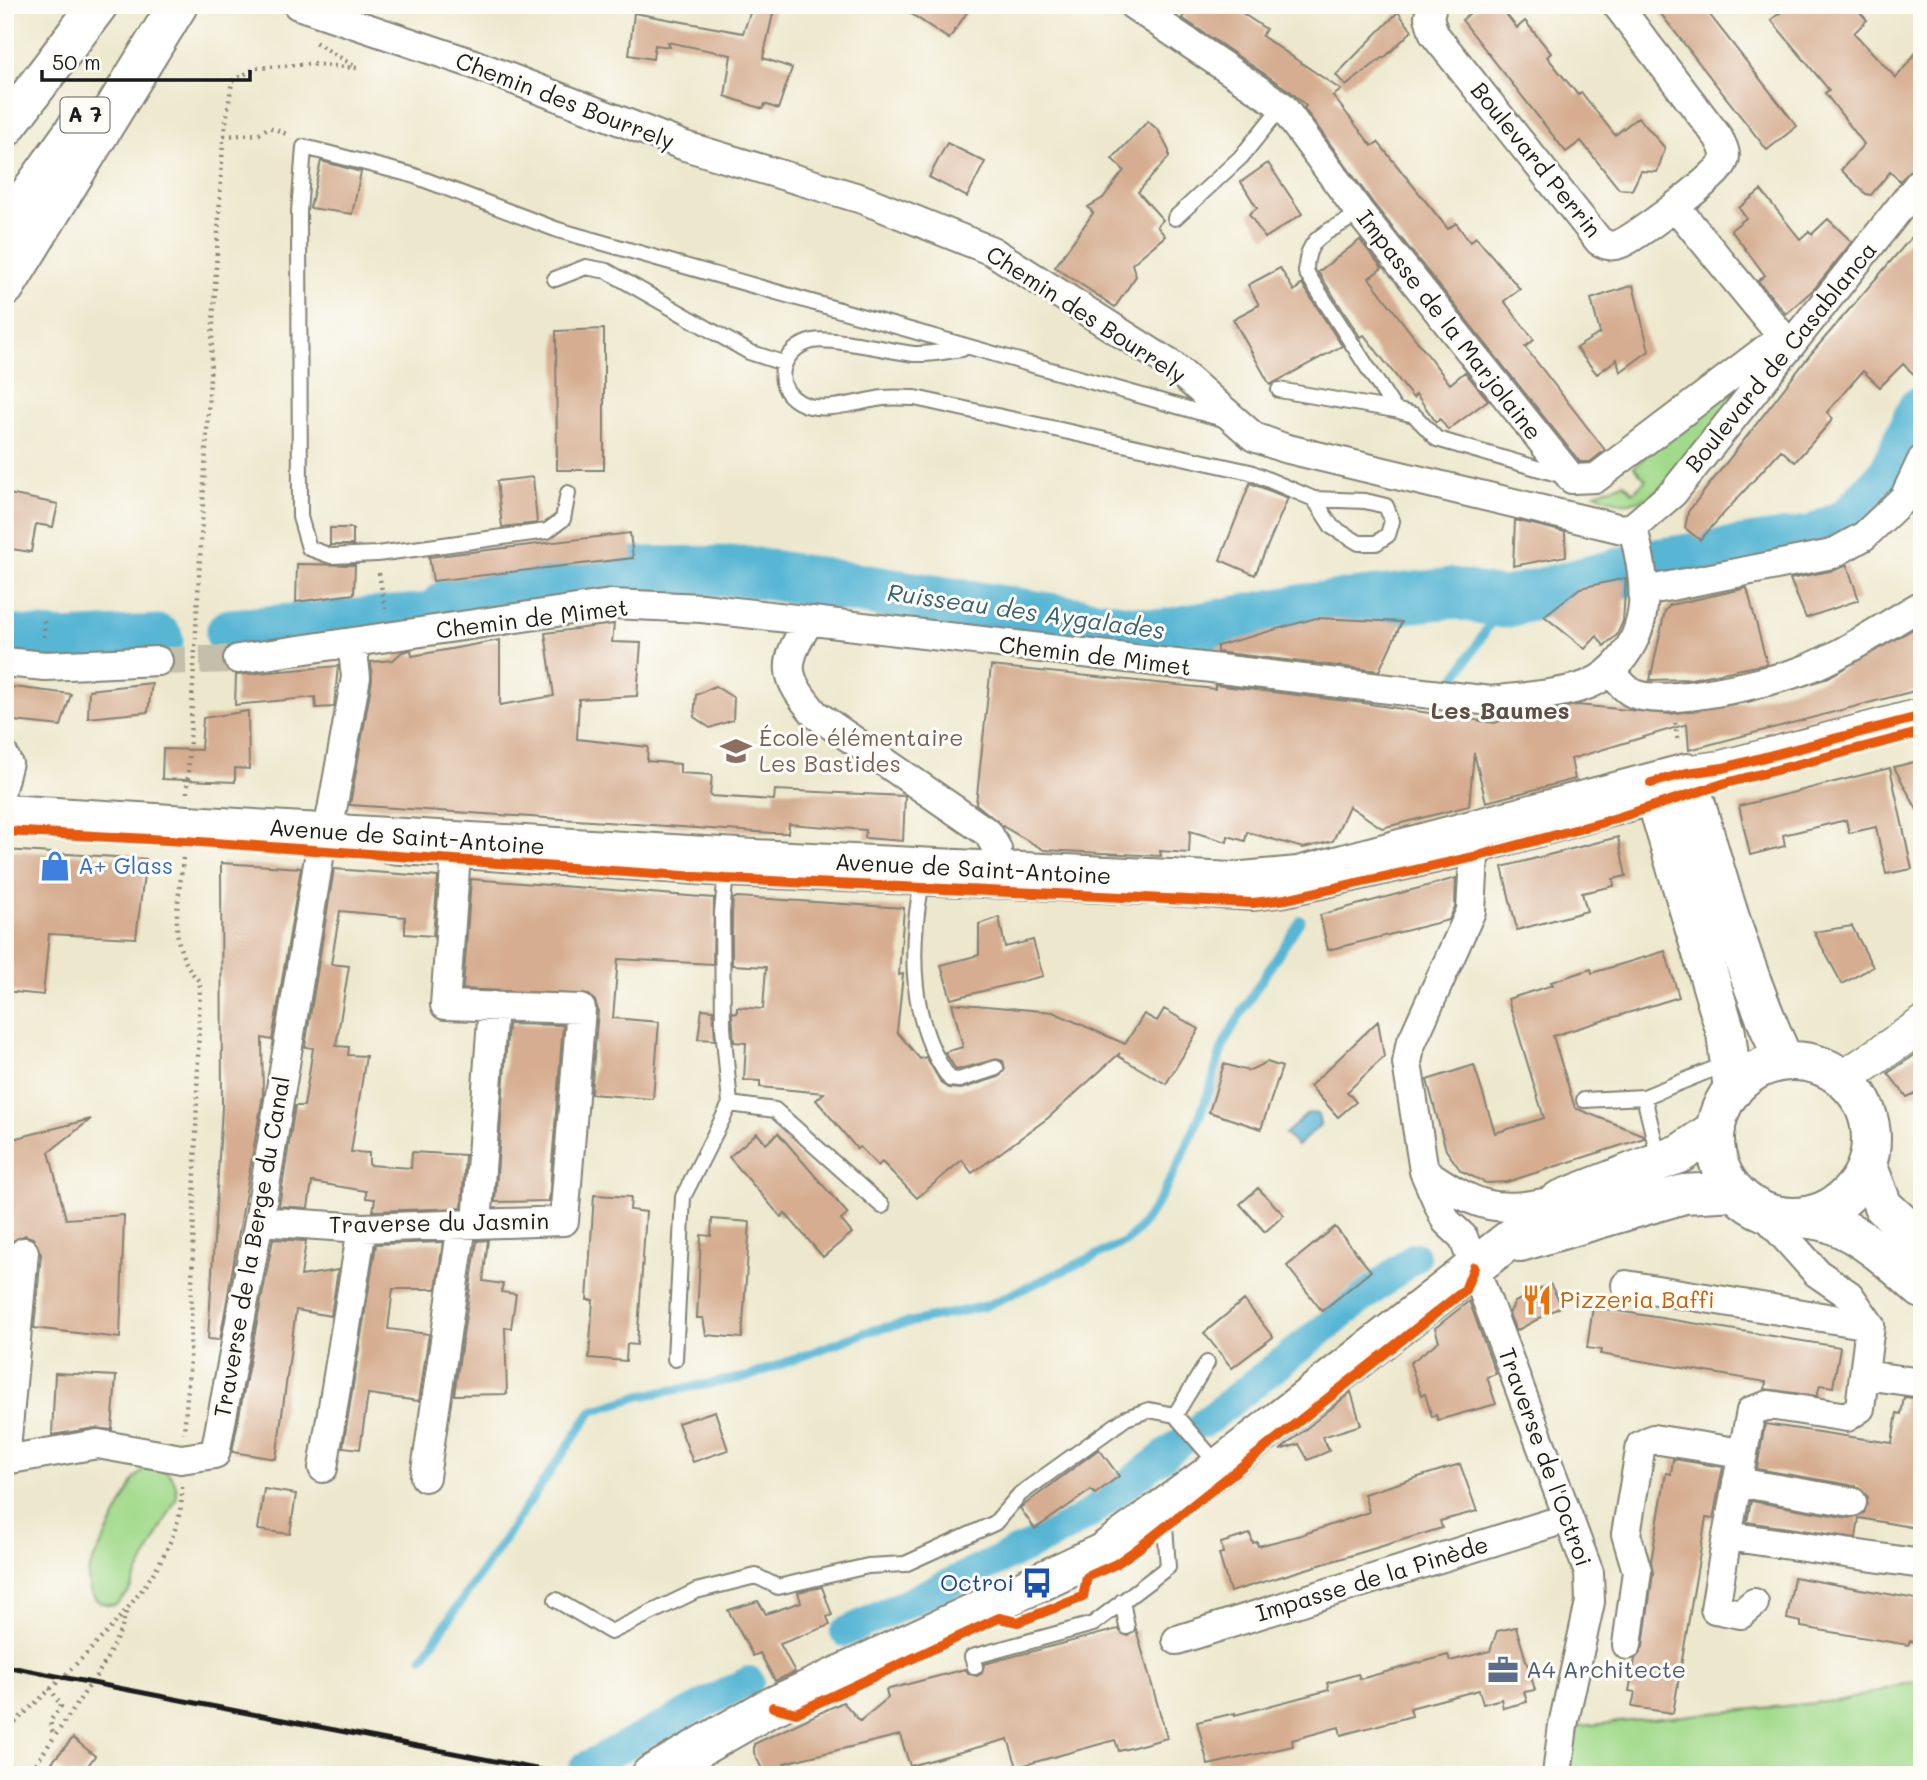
<svg xmlns="http://www.w3.org/2000/svg" width="1927" height="1780" font-family="Mali,sans-serif">
  <rect width="100%" height="100%" fill="#fdfcf7"/>
  <filter id="ink" filterUnits="userSpaceOnUse"><feTurbulence type="fractalNoise" baseFrequency=".0143" numOctaves="2"/><feDisplacementMap in="SourceGraphic" scale="14" xChannelSelector="R" yChannelSelector="G"/><feConvolveMatrix kernelMatrix="1 2 1 2 8 2 1 2 1" color-interpolation-filters="sRGB"/></filter>
  <filter id="wash" filterUnits="userSpaceOnUse"><feTurbulence type="fractalNoise" baseFrequency=".00686" numOctaves="4" result="noise"/><feDisplacementMap in="SourceGraphic" scale="28" xChannelSelector="R" yChannelSelector="G"/><feGaussianBlur stdDeviation="1.57" result="paint"/><feColorMatrix in="noise" values="0 0 0 0 0 0 0 0 0 0 0 0 0 0 0 0 0 1.4 0 .05"/><feComposite in="paint" operator="in"/></filter>
  <g filter="url(#wash)">
    <rect width="100%" height="100%" fill="#ede8cd"/>
    <path fill="#a2da8b" stroke="#5f7b54" stroke-width="2" d="M1762,359C1739,390 1675,490 1641,500C1623,506 1611,500 1595,493L1624,483L1633,492L1646,480L1634,467L1665,437Z
      M159,1468C173,1474 177,1482 177,1497L128,1593L115,1605C92,1605 86,1590 89,1569L135,1478L145,1469Z
      M1922,1679V1775H1562L1570,1727L1846,1700Z"/>
    <path fill="#56b6d4" stroke="#396978" stroke-width="2" d="M1308,1113L1318,1114L1320,1125L1297,1146L1285,1134Z"/>
    <g fill="none" stroke-linecap="round" stroke-linejoin="round">
      <path stroke="#56b6d4" stroke-width="9" d="M1455,679L1503,603
        M423,1657L592,1411L640,1396L747,1377L869,1331L986,1306L1125,1242C1158,1217 1193,1135 1208,1094C1215,1076 1218,1055 1227,1038C1249,997 1276,959 1301,920"/>
      <path stroke="#56b6d4" stroke-width="30" d="M1204,1423L1415,1257
        M845,1632L1055,1534L1090,1513L1184,1440
        M584,1767L749,1681"/>
      <path stroke="#56b6d4" stroke-width="51" d="M231,634L432,618L450,603L636,572L743,571L1160,635L1305,609L1452,593L1503,603L1656,564L1815,540L1851,521L1893,476L1922,411
        M5,640L64,645L158,640"/>
    </g>
    <g id="blocks">
      <path fill="#d6ad90" d="M753,5H775L763,58L792,68L778,109L765,104L763,109L725,96L731,55L668,42L670,47L655,45L653,59L629,55L634,13L743,33Z
        M898,5H972L949,39Z
        M1191,5H1230L1266,29L1262,36L1341,90L1333,96L1372,146L1378,142L1448,229L1456,223L1470,242L1476,237L1520,289L1504,301L1534,340L1525,347L1605,450L1590,462H1580L1373,203L1304,108L1306,106L1291,92L1182,18Z
        M1480,5H1499L1517,28L1525,21L1551,53L1547,57L1578,95L1581,92L1615,135L1638,117L1665,148L1657,172L1641,171L1632,190L1619,189L1581,141L1566,152L1462,20Z
        M1654,5H1702L1797,126L1767,150Z
        M1790,5H1853L1867,20L1854,33L1896,78L1922,45V160L1900,181L1890,172L1871,195L1866,194L1841,170L1864,144L1825,93L1829,90L1771,20Z
        M1398,12L1412,31L1384,58L1383,57L1346,86L1336,75Z
        M1148,121L1159,131L1169,151V157L1138,192L1163,220L1157,226L1165,236L1132,264L1136,276L1115,307L1055,267L1093,213L1088,207L1103,198L1124,170L1112,159Z
        M947,143L985,162L967,197L929,177Z
        M321,161L361,172L352,214L310,208Z
        M1268,163L1302,214L1265,238L1249,214L1257,208L1241,182Z
        M1761,190L1800,239L1809,231L1812,234L1828,219L1852,242L1815,288L1786,314L1758,281L1765,275L1731,230L1746,218L1739,208Z
        M1922,225V382L1903,364L1880,387L1863,371L1827,412L1833,419L1795,462L1781,450L1700,540L1685,528L1688,512L1810,355Z
        M1360,240L1382,268L1369,278L1450,384L1465,372L1488,400L1448,430L1440,419L1436,422L1416,394L1413,398L1364,335L1360,337L1318,272Z
        M1280,268L1294,291L1302,284L1342,346L1270,385L1233,319L1259,305L1248,285Z
        M1633,285L1649,351L1620,372L1617,359L1597,374L1576,348L1600,333L1591,299Z
        M604,329V470H557L556,331Z
        M533,477L537,523L502,527L497,481Z
        M1250,483L1288,498L1255,575L1220,560Z
        M9,494L58,504L53,527L36,524L31,552L5,548V511Z
        M1515,520L1565,532L1566,556L1513,566Z
        M330,528H353V545H330Z
        M630,533L633,558L433,581L429,557Z
        M297,564L355,565L354,594L296,602Z
        M1847,565L1859,600L1806,618L1790,579L1835,570Z
        M1626,578L1623,621L1617,635L1604,646L1597,636L1585,649L1544,616L1580,588Z
        M1747,588L1767,664L1691,679L1650,680L1665,611L1670,605Z
        M1316,618L1402,622L1379,671L1217,652V646Z
        M614,624L612,642L641,643L637,696L579,699L577,739L648,747L647,761L680,764V773L712,775L710,796L774,800L775,790L905,796L903,841L865,838L866,830L789,824L788,833H772L350,805L372,680L371,662L393,660L402,652L411,650L412,656L500,640V705L554,696L545,633Z
        M1922,624V689L1689,750L1687,724L1571,759L1575,779L1486,802L1474,753L1469,806L1382,828L1349,806L1333,841L1303,848L1247,832L1245,841L1228,836L1227,842L1190,831L1189,853L1160,851L1161,856L1044,850L1004,827L976,804L991,666L1215,689V685L1363,703L1495,723L1517,715L1577,705L1670,714L1748,702L1825,679Z
        M338,666L334,707L316,708L315,697L235,705L236,675Z
        M152,683L148,712L88,718L89,690Z
        M5,686L71,694L61,726L5,720Z
        M715,686L734,698L733,720L710,728L694,717L696,695Z
        M248,711L249,769L235,768V782L162,779L163,749L201,750L203,718Z
        M1922,760V819L1894,767Z
        M1890,768L1912,869L1886,874L1876,827L1849,833L1846,820L1783,835L1785,846L1750,855L1739,806Z
        M1618,837L1626,876L1613,879L1614,886L1582,893L1587,911L1517,930L1502,867Z
        M5,850L146,859L136,938L49,934L43,995L5,991Z
        M221,863L301,868L272,1040L262,1038L263,1095L220,1340L208,1339L222,1107Z
        M334,869L438,877L433,936L405,934V917L340,911L331,964L349,966L336,1046L349,1047L348,1055L366,1056L351,1152L369,1153V1165L411,1168L412,1152L465,1155L462,1208L373,1211L375,1199L366,1198V1191L312,1182L308,1208L279,1206L295,1106H304L313,1048L305,1047Z
        M1456,878L1455,907L1449,920L1328,950L1320,915Z
        M471,879L714,898L713,964L618,959L613,1018L659,1022L653,1099L591,1094L598,1010L595,1001L589,995L463,989Z
        M737,897L904,908L899,975L903,974L897,1032L920,1059L926,1057L942,1084L948,1088L961,1089L999,1077L1005,1069L1003,1061L997,1059L956,1070L945,1052L963,1047L952,1003L1053,1012L1125,1044L1144,1014L1157,1021L1164,1009L1199,1029L1166,1084L1118,1056L1120,1053L1048,1118L992,1159L972,1173L962,1160L917,1198L882,1162L878,1166L860,1147L857,1149L816,1100L824,1093L760,1087V1081L744,1080L746,1043L734,1042L732,1012L737,1013V1007L763,1009L766,967L732,965V913L733,899Z
        M999,917L1005,947L1033,940L1043,976L951,999L941,965L979,955V924Z
        M1852,926L1873,967L1842,984L1814,932Z
        M1665,951L1679,997L1553,1036L1575,1108L1643,1135L1644,1138L1507,1182L1486,1183L1461,1171L1446,1150L1427,1080L1474,1065L1495,1133L1544,1118L1508,999L1553,985L1551,982L1591,969L1592,973Z
        M702,1009L713,1010L715,1040L698,1039Z
        M1378,1021L1384,1057L1347,1092L1356,1102L1338,1117L1310,1086Z
        M508,1024L563,1025L549,1201L495,1202Z
        M1922,1050V1090L1907,1097L1888,1073Z
        M1267,1062L1282,1067L1261,1129L1209,1112L1224,1064L1248,1071Z
        M91,1119L49,1152L66,1219L124,1215L120,1338L34,1328L41,1254L33,1238L25,1235L11,1242L5,1275V1141Z
        M757,1133L766,1144L778,1133L848,1214L841,1220L852,1233L823,1257L785,1213L781,1217L729,1157Z
        M1258,1188L1284,1215L1265,1232L1240,1204Z
        M594,1195L631,1197L630,1210L646,1212L637,1345L627,1344L626,1361L589,1358L593,1300H587Z
        M712,1219L750,1222L742,1338L706,1335L703,1318H697L701,1235L711,1236Z
        M1335,1227L1371,1271L1322,1311L1287,1266Z
        M273,1239L306,1241L301,1276L338,1270L331,1316L296,1310L276,1459L232,1452Z
        M488,1240L483,1281L503,1284L501,1292L516,1294L511,1328L505,1327L507,1394L454,1395L477,1241Z
        M443,1242L436,1289H393L388,1329L429,1334L419,1401L368,1394L360,1449L343,1447L376,1244Z
        M1550,1284L1562,1306L1516,1331L1509,1314L1515,1302Z
        M1244,1300L1273,1337L1232,1368L1204,1333Z
        M1469,1301L1496,1374L1487,1377L1496,1404L1438,1420L1436,1415L1432,1417L1425,1394L1421,1395L1410,1363L1439,1341L1435,1328Z
        M1593,1307L1840,1347L1833,1387L1820,1385L1817,1396L1765,1389L1766,1382L1600,1354L1601,1350L1587,1348Z
        M55,1373L116,1376L112,1430L95,1428L52,1435Z
        M1351,1392L1361,1425L1322,1437L1329,1451L1308,1460L1299,1444L1280,1450Z
        M1904,1397L1922,1399V1529L1859,1518L1856,1538L1747,1522L1751,1501L1849,1518L1864,1513L1868,1497L1856,1486L1757,1469L1765,1424L1892,1443L1897,1413L1901,1414Z
        M715,1411L728,1450L693,1462L678,1423Z
        M1099,1449L1119,1476L1095,1494L1091,1490L1035,1529L1020,1508Z
        M1673,1459L1723,1467L1713,1519L1706,1518L1673,1713L1632,1707L1635,1692L1629,1691L1635,1659L1643,1647L1653,1573L1651,1561L1666,1473L1671,1474Z
        M1460,1464L1477,1511L1440,1521L1442,1528L1230,1592L1219,1554L1223,1553L1221,1543L1250,1534L1253,1543L1257,1542L1258,1546L1301,1535L1369,1512L1364,1494Z
        M264,1489L296,1494L290,1534L258,1530Z
        M1794,1577L1922,1600V1643L1910,1641L1908,1645L1801,1627V1622L1787,1619Z
        M822,1587L832,1615L827,1617L830,1625L780,1644L795,1672L775,1681L760,1653L753,1656L728,1610L758,1601L766,1614L801,1602L798,1592Z
        M1516,1627L1535,1690L1524,1692L1527,1702L1503,1708L1501,1699L1483,1704L1479,1690L1410,1708L1412,1716L1341,1735L1339,1727L1292,1740L1293,1746L1208,1765L1197,1722L1235,1713V1715L1329,1690L1327,1683L1358,1674L1360,1679L1448,1655L1450,1661L1490,1651L1497,1631Z
        M1118,1629L1128,1636L1136,1629L1167,1738L1119,1751L1115,1740L1017,1767L1008,1739L910,1766L900,1735L784,1763L790,1775H765L754,1753V1744L843,1702L860,1721L888,1698L886,1690L965,1669L969,1674L977,1676L982,1673L984,1664Z
        M73,1738L95,1756L81,1775H66L52,1762Z"/>
    </g>
  </g>
  <g filter="url(#ink)">
    <use href="#blocks" fill-opacity="0" stroke="#848274" stroke-width="2"/>
    <g fill="none" stroke-linecap="round" stroke-linejoin="round">
      <path stroke="#c3bfaa" stroke-width="28" stroke-dasharray="28 14" stroke-linecap="butt" d="M158,661L238,659"/>
      <g stroke="#848274" stroke-width="18">
        <path id="service" d="M1360,213C1331,232 1305,234 1306,272L1395,410
          M1175,218L1241,157L1282,106
          M555,279L586,267L607,271L749,352L783,363
          M962,349C946,351 929,355 914,354C891,351 832,337 813,341C783,347 769,385 799,402C822,415 859,401 883,398C894,397 905,398 915,398L1250,472L1314,499L1332,527L1359,543H1376L1388,535L1392,521L1386,506L1365,501L1314,499
          M1279,390L1395,410L1414,415L1437,439L1564,476
          M568,493L563,519L547,531L377,554L331,556L309,548L300,517L299,212L304,147L412,175L558,230L1223,419
          M5,750H9L15,763L5,802
          M387,856L726,879L1146,897
          M921,887C909,951 910,1025 950,1079L959,1080L996,1068
          M1167,898L1253,903L1286,899L1474,857L1656,807
          M1644,1097L1659,1159
          M1584,1100L1644,1097L1728,1063
          M730,1104L775,1110L882,1206
          M675,1359L683,1197L730,1104L723,1027L722,913L726,873
          M1175,1415L1207,1363
          M556,1600L611,1632L696,1591L756,1576L778,1587L868,1566L905,1564L995,1523L1020,1494L1126,1418L1149,1410L1175,1415L1219,1466
          M1122,1601L1127,1627
          M975,1667L972,1657L1093,1624L1168,1567L1164,1513"/>
      </g>
      <g stroke="#848274" stroke-width="32">
        <path id="minor" d="M298,5L471,63L685,146L862,199L992,251L1173,366L1254,437L1284,448L1622,529L1633,527
          M1133,5L1282,106L1360,213L1572,479L1596,478L1782,337
          M1432,5L1429,17L1434,34L1599,241C1606,245 1611,247 1619,244C1635,239 1716,177 1723,163C1728,154 1722,145 1718,137L1617,5
          M1675,206L1790,346
          M1633,527L1673,493L1922,180
          M1645,591L1832,554L1864,536L1904,498L1922,460
          M809,622C781,664 784,677 815,714L988,833L997,849L994,871
          M238,659L611,604L702,608L1491,701C1520,697 1561,695 1587,685C1603,679 1614,669 1624,656C1654,616 1643,572 1633,527
          M5,662L45,666L158,661
          M1611,672C1618,680 1625,690 1635,694C1665,707 1772,682 1804,670C1843,655 1885,626 1922,605
          M1470,833L1474,857L1471,911L1410,1046L1407,1063L1424,1171L1446,1221L1463,1237L1589,1573L1590,1602L1563,1725L1557,1775
          M1424,1171C1476,1206 1491,1214 1554,1201
          M1761,1210L1817,1273L1849,1295L1870,1325L1860,1408L1847,1417L1769,1405L1751,1411L1727,1536L1922,1564
          M259,1221L362,1228L564,1221L581,1009L445,1005L457,841
          M477,1224L493,1006
          M1626,1285L1870,1325
          M1864,1375L1922,1383
          M5,1460L98,1444L181,1459L215,1454L261,1210L320,852L328,832L356,677L352,643
          M5,1460L24,1252
          M323,1468L362,1228
          M425,1477L462,1225
          M1737,1482L1852,1502
          M1727,1536L1715,1609L1741,1614L1754,1603
          M1177,1640L1568,1518
          M1627,1645L1637,1571L1626,1534L1641,1445L1653,1439L1742,1453"/>
      </g>
      <g stroke="#848274" stroke-width="38">
        <path id="tertiary" d="M1687,773L1723,768L1922,716
          M1843,1079L1922,1025"/>
      </g>
      <g stroke="#848274" stroke-width="42">
        <path id="secondary" d="M1651,783L1726,1033L1733,1090
          M5,814L790,861L1232,882L1298,876L1687,773C1715,870 1742,969 1784,1061
          M1715 1139a78 78 0 1 1 156 0a78 78 0 1 1-156 0Z
          M1867,1164L1883,1206L1922,1242
          M1793,1217C1805,1219 1820,1219 1832,1224C1866,1237 1895,1265 1922,1289
          M1520,1242L1684,1194L1735,1191
          M651,1775L765,1710L1102,1553L1212,1473L1560,1200L1681,1153L1716,1129"/>
      </g>
      <g stroke="#848274" stroke-width="42">
        <path id="motorway" d="M5,128L98,5
          M5,228L79,124
          M5,287L178,5"/>
      </g>
      <path stroke="#848274" stroke-width="4.5" stroke-dasharray="2 5" stroke-linecap="butt" d="M224,136L259,134L269,127L289,135
        M379,573L385,609
        M44,621V640
        M1675,723L1678,742
        M187,793L223,142L232,81L256,68L309,64L357,68L313,41
        M183,858C179,905 165,945 200,982L190,1360L184,1433
        M50,1688L61,1706L50,1721L53,1735
        M5,1732C64,1674 185,1576 182,1487
        M28,1775L103,1666L122,1628L126,1612"/>
      <use href="#service" stroke="#fff" stroke-width="14"/>
      <use href="#minor" stroke="#fff" stroke-width="28"/>
      <use href="#tertiary" stroke="#fff" stroke-width="35"/>
      <use href="#secondary" stroke="#fff" stroke-width="38"/>
      <use href="#motorway" stroke="#fff" stroke-width="38"/>
      <path stroke="#1c1c1c" stroke-width="5" d="M5,1666L567,1775"/>
      <g stroke="#fdfcf7" stroke-width="15">
        <path id="cycleway" d="M1651,783L1687,773L1723,768L1922,716
          M5,831L185,841L726,879L1253,903L1286,899L1474,857L1601,823L1726,783L1922,732
          M773,1707L796,1713L999,1618L1018,1622L1083,1597L1087,1577L1116,1564L1136,1550L1465,1290L1474,1267"/>
      </g>
      <use href="#cycleway" stroke="#e8590c" stroke-width="10"/>
    </g>
  </g>
  <defs>
    <g id="school-bare" transform="scale(2.415)"><path d="M0-5L7-2L0 1L-7-2ZM-4 1L0 2.5L4 1V4Q0 6-4 4Z" fill="#8d6e63" stroke="#fdfcf7" stroke-width="2.5" paint-order="stroke"/></g>
    <g id="shop-bare" transform="scale(2.415)"><path d="M-5-2.5h2.3a2.7 3.5 0 0 1 5.4 0H5L5.5 6h-11ZM-1.5-2.5h3a1.5 2.3 0 0 0-3 0Z" fill="#3f7fe0" stroke="#fdfcf7" stroke-width="2.5" paint-order="stroke"/></g>
    <g id="restaurant-bare" transform="scale(2.415)"><path d="M-5-6h1v4h1v-4h1v4h1v-4h1v5L-1.5 .5V6h-2V.5L-5-1ZM5-6V6H3V1.5H1.5Q1.5-4 5-6Z" fill="#e8710a" stroke="#fdfcf7" stroke-width="2.5" paint-order="stroke"/></g>
    <g id="bus-bare" transform="scale(2.415)"><path d="M-5-6H5V4H4V6H2V4H-2V6H-4V4H-5ZM-3.5-4V0h7V-4ZM-3.5 1.2v1.5H-2V1.2ZM2 1.2v1.5H3.5V1.2Z" fill="#1a4fb4" stroke="#fdfcf7" stroke-width="2.5" paint-order="stroke"/></g>
    <g id="office-bare" transform="scale(2.415)"><path d="M-6-3h4V-5.5h4V-3h4V5H-6ZM-1-4.5V-3h2v-1.5ZM-6 0V1H6V0Z" fill="#5c6f8a" stroke="#fdfcf7" stroke-width="2.5" paint-order="stroke"/></g>
  </defs>
  <g fill-rule="evenodd">
    <use href="#school-bare" x="736" y="751"/>
    <use href="#shop-bare" x="55" y="866"/>
    <use href="#restaurant-bare" x="1537" y="1300"/>
    <use href="#bus-bare" x="1037" y="1583"/>
    <use href="#office-bare" x="1503" y="1670"/>
  </g>
  <g text-anchor="middle" stroke-width="6" stroke-linejoin="round" paint-order="stroke">
    <rect fill="#fdfcf7" stroke="#605f5e" stroke-width="2" x="60.5" y="97.5" width="49" height="35" rx="5"/>
    <g font-size="21" font-weight="bold" fill="#1c1c1c">
      <text x="85" y="122">A 7</text>
    </g>
    <g font-size="23" fill="#1c1c1c" stroke="#fdfcf7">
      <text transform="translate(565 101) rotate(21)" y="8">Chemin des Bourrely</text>
      <text transform="translate(1536 160) rotate(51)" y="8">Boulevard Perrin</text>
      <text transform="translate(1086 315) rotate(33)" y="8">Chemin des Bourrely</text>
      <text transform="translate(1449 325) rotate(52)" y="8">Impasse de la Marjolaine</text>
      <text transform="translate(1781 357) rotate(-51)" y="8">Boulevard de Casablanca</text>
      <text transform="translate(532 619) rotate(-7)" y="8">Chemin de Mimet</text>
      <text transform="translate(1095 656) rotate(7)" y="8">Chemin de Mimet</text>
      <text transform="translate(407 837) rotate(4)" y="8">Avenue de Saint-Antoine</text>
      <text transform="translate(973 869) rotate(3)" y="8">Avenue de Saint-Antoine</text>
      <text transform="translate(439 1223) rotate(-1)" y="8">Traverse du Jasmin</text>
      <text transform="translate(252 1247) rotate(-80)" y="8">Traverse de la Berge du Canal</text>
      <text transform="translate(1545 1457) rotate(70)" y="8">Traverse de l'Octroi</text>
      <text transform="translate(1372 1579) rotate(-17)" y="8">Impasse de la Pinède</text>
    </g>
    <g font-size="23" fill="#785e54" stroke="#fdfcf7" text-anchor="start">
      <text x="759" y="746">École élémentaire<tspan x="759" dy="26">Les Bastides</tspan></text>
    </g>
    <g font-size="23" fill="#366cbe" stroke="#fdfcf7" text-anchor="start">
      <text x="78" y="874">A+ Glass</text>
    </g>
    <g font-size="23" fill="#c56008" stroke="#fdfcf7" text-anchor="start">
      <text x="1560" y="1308">Pizzeria Baffi</text>
    </g>
    <g font-size="23" fill="#164399" stroke="#fdfcf7" text-anchor="end">
      <text x="1014" y="1591">Octroi</text>
    </g>
    <g font-size="23" fill="#4e5e75" stroke="#fdfcf7" text-anchor="start">
      <text x="1526" y="1678">A4 Architecte</text>
    </g>
    <g font-size="24" font-style="italic" fill="#36616f" stroke="#fdfcf7">
      <text transform="translate(1026 612) rotate(8)" y="8">Ruisseau des Aygalades</text>
    </g>
    <g font-size="24" font-weight="bold" fill="#5d4f45" stroke="#fdfcf7">
      <text x="1500" y="719">Les Baumes</text>
    </g>
  </g>
  <rect width="1927" height="1780" fill="none" stroke="#fdfcf7" stroke-width="28"/>
  <path d="M42 70v10h208v-10" fill="none" stroke="#1c1c1c" stroke-width="3.5"/>
  <text x="52" y="70" font-size="21" fill="#1c1c1c" stroke="#fdfcf7" stroke-width="5" paint-order="stroke">50 m</text>
</svg>
